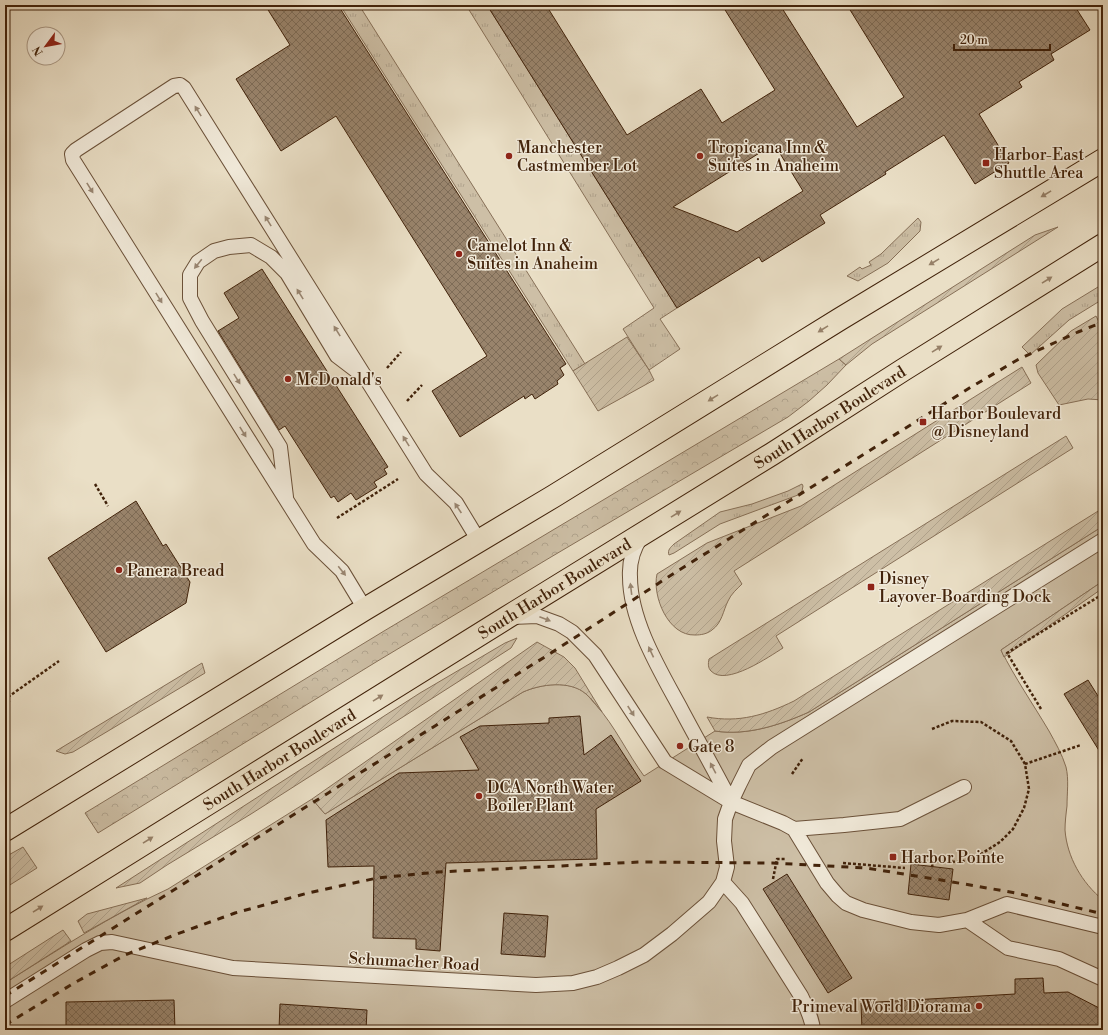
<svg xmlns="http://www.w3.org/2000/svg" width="1108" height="1035" font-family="'Libre Bodoni',serif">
  <defs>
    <pattern id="grass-tufts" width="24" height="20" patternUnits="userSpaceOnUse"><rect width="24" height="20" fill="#cdbfa6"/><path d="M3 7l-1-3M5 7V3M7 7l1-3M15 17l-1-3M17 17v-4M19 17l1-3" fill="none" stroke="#b1a48e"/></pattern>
    <pattern id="forest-crowns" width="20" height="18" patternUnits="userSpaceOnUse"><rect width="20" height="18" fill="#cdbfa6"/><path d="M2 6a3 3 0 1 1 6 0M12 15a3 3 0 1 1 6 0" fill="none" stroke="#b1a48e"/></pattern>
    <pattern id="garden-furrows" width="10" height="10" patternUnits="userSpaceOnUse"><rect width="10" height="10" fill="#cdbfa6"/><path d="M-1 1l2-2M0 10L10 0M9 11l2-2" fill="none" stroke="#b1a48e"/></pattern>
    <pattern id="building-cross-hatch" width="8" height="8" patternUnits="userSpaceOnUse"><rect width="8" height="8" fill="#99846c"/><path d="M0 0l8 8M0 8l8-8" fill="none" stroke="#7e6c57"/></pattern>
  </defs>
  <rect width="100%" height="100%" fill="#eadfc6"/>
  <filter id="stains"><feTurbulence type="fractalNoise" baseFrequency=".005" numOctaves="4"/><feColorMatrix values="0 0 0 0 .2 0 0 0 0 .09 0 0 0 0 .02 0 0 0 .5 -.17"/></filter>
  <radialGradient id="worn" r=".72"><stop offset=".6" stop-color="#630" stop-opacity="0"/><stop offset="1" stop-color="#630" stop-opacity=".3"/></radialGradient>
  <path fill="url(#grass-tufts)" stroke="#877058" d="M340,5H359L585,364L573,371Z
    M466,5H487L677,308L660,319L680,349L649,370L623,329L654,308Z
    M918,218L921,222L920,231L888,263L858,281L847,276L860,267L862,269L871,265L869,262L881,254Z
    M1098,287L1103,294V299L1069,320L1030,355L1022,347L1062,309Z
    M802,484L803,486L802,491L798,495L720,524L674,553L669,555C667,550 671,547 674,544L720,512L752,504L788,491Z"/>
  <path fill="url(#forest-crowns)" stroke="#877058" d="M839,359L846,365L827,385L809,401L788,417L551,557L376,662L98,833L85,813L384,631Z"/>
  <path fill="#cdbfa6" stroke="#877058" d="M1103,526V581L1001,650C1015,678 1033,704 1049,731C1055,742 1062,754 1066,767C1069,779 1067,793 1067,806C1066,814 1065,822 1065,830C1067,857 1082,883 1103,900V1030H5V983C58,950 111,915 168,889L312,799L325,814L523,692C541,684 569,680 585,693C589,696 592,701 596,705C615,726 627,753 644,776L715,731C747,736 780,725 809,712Z"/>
  <path fill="url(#garden-furrows)" stroke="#877058" d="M1058,227L872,344L846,365L839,359L1035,235Z
    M1096,316L1099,322L1103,320V400L1088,399L1059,405L1038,373L1036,365L1071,331Z
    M627,337L649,370L654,380L598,411L573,371Z
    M1022,367L1031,383L734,571L742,584C737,589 731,594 728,601C723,611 722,623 712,630C707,634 701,635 695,635C668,636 652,596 657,574L707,543L801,506Z
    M1066,436L1073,448L776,636L783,648C770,656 726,687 711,671C708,668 708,664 709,659Z
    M1103,508V526L809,712C780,725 747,736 715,731L707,717C739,723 765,715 794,701Z
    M1103,581V588L1004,657L1001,650Z
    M517,638L511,648L251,814L167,865L140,883L116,888L420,693L505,643Z
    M537,642L564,657L575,668L602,712C597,706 592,699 586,694C570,680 541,684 523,692L325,814L312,799Z
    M202,663L205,673L73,752L65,754L56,751Z
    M23,847L37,868L5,888V857Z
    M147,898L84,933L78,921L87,914Z
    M63,930L71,941L5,983V967Z"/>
  <path fill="url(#building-cross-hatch)" stroke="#41220a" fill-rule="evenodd" d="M265,5H338L566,364L560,368L564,375L557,381L558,384L535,399L532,394L525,399L524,396L460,437L432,391L487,356L336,116L281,151L236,79L290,45Z
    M487,5H546L627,135L701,89L722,123L775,90L722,5H780L857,127L904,97L847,5H1074L1090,30L1051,54L1054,60L1019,82L1022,87L979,114L1009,163L975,184L944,135L885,172L886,174L820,215L825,223L762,262L759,257L677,308ZM769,147L770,151L776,147L803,191L737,232L673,207Z
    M262,269L388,467L384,469L387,474L374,482L377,487L356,500L351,493L338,502L334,496L331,498L285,426L279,430L218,331L239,318L224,293Z
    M136,501L163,546L166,544L190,582L186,603L106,652L48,558Z
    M1088,680L1103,704V757L1064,694Z
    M580,716L584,755L611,735L641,781L596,809L597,859L446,863L440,951L416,949V939L373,938L374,866L328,867L326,820L399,773L479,770L460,737L480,726L549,723V718Z
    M911,864L953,869L949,900L908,894Z
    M787,874L852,978L828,993L763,889Z
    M504,913L548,916L545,957L501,954Z
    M1043,978L1044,993L1068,992L1103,1010V1030H862L861,1003L1015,994V979Z
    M174,1000L175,1030H66V1002Z
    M280,1004L367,1010L366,1030H279Z"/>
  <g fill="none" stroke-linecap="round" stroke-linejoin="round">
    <g stroke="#6b5139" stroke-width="16">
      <path id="lane" d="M286,497L280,447L202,321L190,298V275L198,262L214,251L229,247L251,245L271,257L287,273L337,356L358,372
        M641,537C633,549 629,561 630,577C630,622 661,672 682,711C698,741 715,771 731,802
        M365,609L342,571L314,544L73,160L72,154L76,150L174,86L180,85L184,88L426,474L456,503L479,541
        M512,617L537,616L559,624L572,632L595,655L665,762L731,802L783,823L794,829L827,883L838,896L846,903L863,910L911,922L939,925L967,920L1007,904L1103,927
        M794,829L844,825L900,819L964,787
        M723,882L742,903L801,996C806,1007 812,1017 813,1030
        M967,920L1008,948L1059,959L1103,979
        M5,1001L86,950L100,943L112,942L233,968L536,985L573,983L597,977L618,968L644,955L672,934L709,902L723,882L727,867L724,841L725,819L731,802L739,785L749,765L772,747L1103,540"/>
    </g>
    <g stroke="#41220a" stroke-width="24">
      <g id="primary">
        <path d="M5,830L365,609L554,496L840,319L1103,160"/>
        <path id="s1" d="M5,930L506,618L772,454L903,370L1103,245"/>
      </g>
    </g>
    <path stroke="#41220a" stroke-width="2.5" stroke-dasharray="3 2" stroke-linecap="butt" d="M387,368L401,352
      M407,401L422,385
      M95,484L108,506
      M337,518L398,479
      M9,702L8,697L59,661
      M1041,709L1007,653L1103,594
      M932,729L952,721L981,722L1011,741L1025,764
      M792,774L803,758
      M843,863L905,868
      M932,867L933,861L961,862L981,854L1000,842L1013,829L1024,808L1029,789L1025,764L1081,745
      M773,879L777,859H785"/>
    <use href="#lane" stroke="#f1eada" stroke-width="14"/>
    <use href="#primary" stroke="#eadfc6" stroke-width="22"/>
    <path stroke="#41220a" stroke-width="3" stroke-dasharray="7 7" stroke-linecap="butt" d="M5,996L551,653L676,572L971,387L1019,359L1078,332L1103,322
      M5,1025L74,983L125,955L177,934L235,913L308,893L377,878L438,872L640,862L772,863L866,868L941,880L1016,893L1103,914"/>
  </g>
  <defs><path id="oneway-solid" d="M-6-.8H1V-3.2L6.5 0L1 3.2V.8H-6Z"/></defs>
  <g fill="#998672">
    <use href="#oneway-solid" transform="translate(198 111) rotate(-122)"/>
    <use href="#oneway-solid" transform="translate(90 188) rotate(58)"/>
    <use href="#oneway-solid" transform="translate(268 221) rotate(-122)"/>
    <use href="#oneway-solid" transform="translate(198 264) rotate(129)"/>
    <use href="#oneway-solid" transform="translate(300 294) rotate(-122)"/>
    <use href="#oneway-solid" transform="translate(159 298) rotate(58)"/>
    <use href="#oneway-solid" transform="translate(337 331) rotate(-122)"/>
    <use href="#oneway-solid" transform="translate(237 379) rotate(58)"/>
    <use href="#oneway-solid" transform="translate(243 432) rotate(58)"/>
    <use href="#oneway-solid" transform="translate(406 441) rotate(-122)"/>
    <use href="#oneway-solid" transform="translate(458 508) rotate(-124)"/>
    <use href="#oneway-solid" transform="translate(342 571) rotate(51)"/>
    <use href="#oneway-solid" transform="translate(631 589) rotate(-97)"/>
    <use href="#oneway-solid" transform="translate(545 619) rotate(21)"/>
    <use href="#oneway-solid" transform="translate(651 652) rotate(-115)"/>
    <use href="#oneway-solid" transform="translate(631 711) rotate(57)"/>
    <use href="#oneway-solid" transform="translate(713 768) rotate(-118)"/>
  </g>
  <g fill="#968068">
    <use href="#oneway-solid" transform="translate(1046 194) rotate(149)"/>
    <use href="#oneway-solid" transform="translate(934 262) rotate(149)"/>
    <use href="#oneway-solid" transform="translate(1047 280) rotate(-32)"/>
    <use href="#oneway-solid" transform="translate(823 329) rotate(148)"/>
    <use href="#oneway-solid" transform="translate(937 349) rotate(-32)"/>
    <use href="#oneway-solid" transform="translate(713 398) rotate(148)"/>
    <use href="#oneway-solid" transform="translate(676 514) rotate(-32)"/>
    <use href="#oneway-solid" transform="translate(378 698) rotate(-32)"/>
    <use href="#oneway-solid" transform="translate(148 840) rotate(-32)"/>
    <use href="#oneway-solid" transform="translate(38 909) rotate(-32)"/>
  </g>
  <g fill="#8f2418" stroke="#f1eada" stroke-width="1.5">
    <circle cx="509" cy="156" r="4"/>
    <circle cx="700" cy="156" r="4"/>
    <rect x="982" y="159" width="8" height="8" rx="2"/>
    <circle cx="459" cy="254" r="4"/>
    <circle cx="288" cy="379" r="4"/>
    <rect x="919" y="418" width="8" height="8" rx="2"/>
    <circle cx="119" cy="570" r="4"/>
    <rect x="867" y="583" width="8" height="8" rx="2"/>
    <circle cx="680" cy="746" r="4"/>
    <circle cx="479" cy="796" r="4"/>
    <rect x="889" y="853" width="8" height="8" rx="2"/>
    <circle cx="979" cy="1006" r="4"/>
  </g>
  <g text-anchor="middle" stroke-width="3" stroke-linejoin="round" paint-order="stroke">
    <g font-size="16" fill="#41220a" stroke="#f1eada" text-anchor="start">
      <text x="517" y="153">Manchester<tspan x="517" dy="18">Castmember Lot</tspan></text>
      <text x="708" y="153">Tropicana Inn &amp;<tspan x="708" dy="18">Suites in Anaheim</tspan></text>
      <text x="994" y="160">Harbor-East<tspan x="994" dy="18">Shuttle Area</tspan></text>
      <text x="467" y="251">Camelot Inn &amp;<tspan x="467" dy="18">Suites in Anaheim</tspan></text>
      <text x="296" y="385">McDonald's</text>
      <text x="931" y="419">Harbor Boulevard<tspan x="931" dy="18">@ Disneyland</tspan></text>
      <text x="127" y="576">Panera Bread</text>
      <text x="879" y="584">Disney<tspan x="879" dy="18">Layover-Boarding Dock</tspan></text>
      <text x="688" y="752">Gate 8</text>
      <text x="487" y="793">DCA North Water<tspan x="487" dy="18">Boiler Plant</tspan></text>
      <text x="901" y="863">Harbor Pointe</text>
      <text x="971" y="1012" text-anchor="end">Primeval World Diorama</text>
    </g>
    <g font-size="16" fill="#41220a" stroke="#f1eada">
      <text dy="6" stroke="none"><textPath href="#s1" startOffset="971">South Harbor Boulevard</textPath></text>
      <text dy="6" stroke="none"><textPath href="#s1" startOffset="647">South Harbor Boulevard</textPath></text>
      <text dy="6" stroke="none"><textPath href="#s1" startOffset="323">South Harbor Boulevard</textPath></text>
      <text transform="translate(414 961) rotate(3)" y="6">Schumacher Road</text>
    </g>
  </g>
  <rect width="1108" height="1035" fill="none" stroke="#eadfc6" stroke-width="20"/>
  <rect x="6" y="6" width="1096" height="1023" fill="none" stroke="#41220a" stroke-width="2"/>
  <rect x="10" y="10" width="1088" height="1015" fill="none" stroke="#41220a"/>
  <g transform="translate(46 46) rotate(238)"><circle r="19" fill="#f1eada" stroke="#ab9a87"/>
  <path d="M0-3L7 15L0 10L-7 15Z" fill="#8f2418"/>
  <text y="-6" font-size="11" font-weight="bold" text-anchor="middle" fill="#41220a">N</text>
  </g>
  <path d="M954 44v6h96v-6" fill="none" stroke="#41220a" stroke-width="2"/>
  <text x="960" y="44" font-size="12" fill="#41220a" stroke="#f1eada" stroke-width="3" paint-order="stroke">20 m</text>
  <rect width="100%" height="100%" filter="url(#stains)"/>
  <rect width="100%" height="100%" fill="url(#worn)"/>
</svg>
